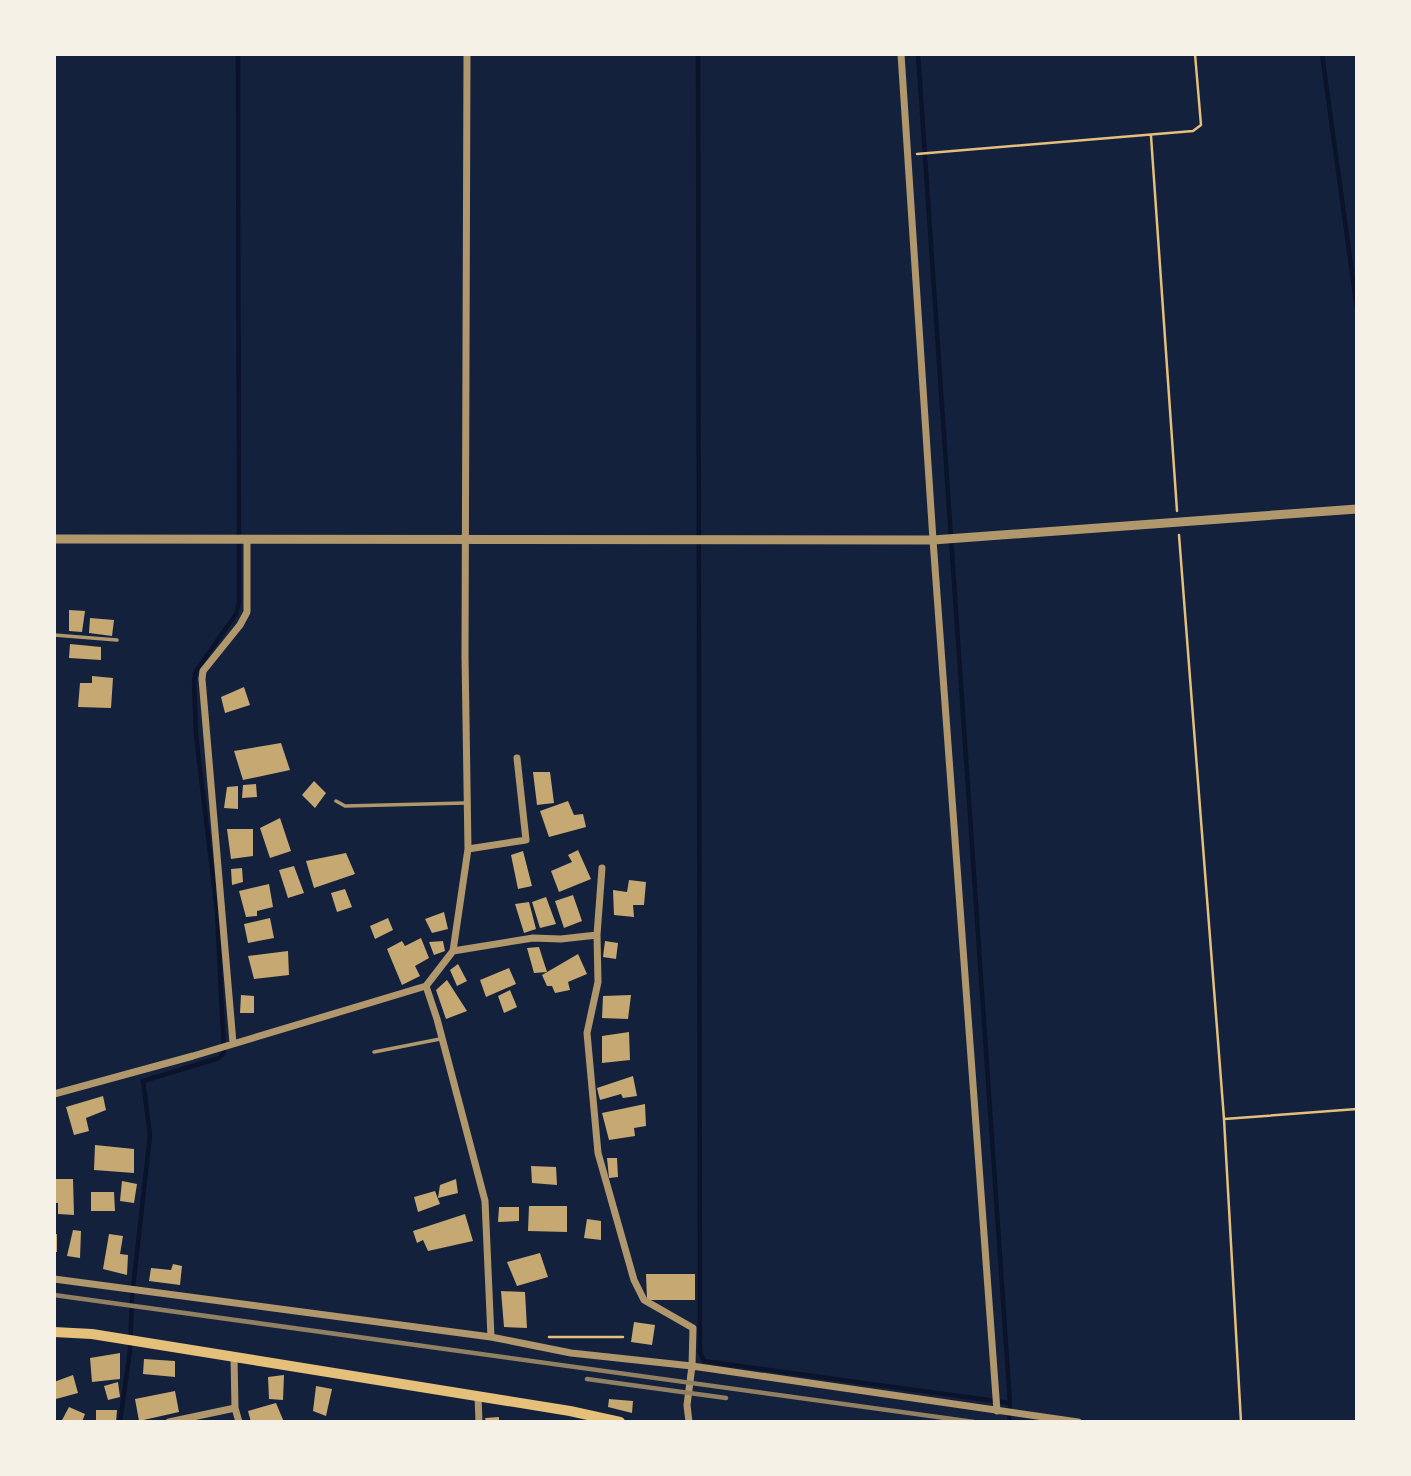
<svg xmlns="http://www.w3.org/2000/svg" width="1411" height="1476" font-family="'Alegreya Sans',sans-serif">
  <rect width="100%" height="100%" fill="#14213d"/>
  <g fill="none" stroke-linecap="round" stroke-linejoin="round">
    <path stroke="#0b132b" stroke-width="4.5" d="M698,54L700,1352L704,1361L1010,1403
      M918,54L1010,1403L1009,1422
      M1322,54L1357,309
      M120,1422L130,1351L132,1297L150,1135L143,1081L219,1058L224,1053L217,912L196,735L194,680L196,671L236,614L239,602L238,54"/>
  </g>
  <path fill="#c6a872" d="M69,610L85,611L82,632L69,631Z
    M90,618L114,620L112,636L89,633Z
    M70,644L101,647V660L69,658Z
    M92,676L113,678L111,708L78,707L80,683H92Z
    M244,687L250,705L225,713L221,697Z
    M281,743L290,770L243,780L234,751Z
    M533,772H550L554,803L537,805Z
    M314,781L326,793L315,808L302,795Z
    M256,784L257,797L242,798L243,785Z
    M238,786V809L224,808L227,787Z
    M568,801L574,815L583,814L586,827L549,837L540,811Z
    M280,818L291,851L270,858L260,828Z
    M227,829H253V856L231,859Z
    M578,850L591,879L559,892L551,871L572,862L568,855Z
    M523,851L532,886L518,889L511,855Z
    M346,853L355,874L314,888L306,861Z
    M294,866L304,893L288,898L279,870Z
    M242,868L243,882L232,885L231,869Z
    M629,880L646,882L644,905H633L634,917L614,915L613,890L627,892Z
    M269,884L273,907L257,911V916L246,917L239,891Z
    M345,889L352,907L337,912L331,893Z
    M573,895L582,921L564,928L555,901Z
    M546,897L556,924L540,928L532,902Z
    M529,902L536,929L524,933L515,904Z
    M444,912L448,929L432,933L425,919Z
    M270,918L274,938L248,943L244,924Z
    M388,918L393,930L375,939L370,926Z
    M421,938L429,958L415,966L420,976L402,985L387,949L402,941L405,946Z
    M443,941L445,951L434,955L429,942Z
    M605,941L618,943L616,959L603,957Z
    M539,947L547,972L534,973L527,948Z
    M288,951L289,975L254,979L248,956Z
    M578,954L587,974L568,982L570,990L555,993L552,986H547L542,975Z
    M458,964L467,981L457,986L450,970Z
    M509,968L516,984L486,997L480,980Z
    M447,980L467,1011L446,1019L436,990Z
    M510,990L517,1007L504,1013L498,996Z
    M241,995L254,996V1013H240Z
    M631,995L628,1019L602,1018L603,996Z
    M629,1032L630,1060L602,1063V1036Z
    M633,1076L637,1096L623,1098L621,1094L600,1100L597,1088Z
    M103,1096L106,1110L86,1118L89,1131L74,1135L66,1107Z
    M645,1104L646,1126L634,1128L635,1136L609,1140L602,1113Z
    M95,1145L134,1149V1173L94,1170Z
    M607,1158H617L618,1177L609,1178Z
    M531,1166L556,1167L557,1185L532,1183Z
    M54,1179H73L74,1215L58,1214V1203H54Z
    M456,1179L458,1193L438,1198L440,1185Z
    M122,1181L137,1184L134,1203L120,1201Z
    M435,1191L440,1204L418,1212L414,1197Z
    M91,1192H114L115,1211H91Z
    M529,1206H567V1232L528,1231Z
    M499,1207H519V1221L498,1222Z
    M465,1214L473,1241L428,1251L423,1240L417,1243L413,1231Z
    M587,1219L601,1221V1240L584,1238Z
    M73,1230L81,1231L80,1258L67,1256Z
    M54,1234H57V1252H54Z
    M109,1234L123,1236L120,1254L128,1255L127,1275L103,1269Z
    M540,1253L548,1277L517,1286L507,1262Z
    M173,1264L182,1266L180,1285L149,1281L151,1268L171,1270Z
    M646,1274H695V1300H647Z
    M501,1291L525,1292L527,1328L504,1327Z
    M634,1322L655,1325L652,1345L631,1342Z
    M120,1353V1379L92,1382L90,1358Z
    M144,1359L175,1361V1377L143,1374Z
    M73,1375L78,1393L56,1399L54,1382Z
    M284,1375L283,1400L269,1399L268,1377Z
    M118,1382L120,1397L108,1400L104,1386Z
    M316,1386L332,1389L326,1416L313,1411Z
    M175,1391L179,1412L139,1421L135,1399Z
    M609,1399L633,1401L632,1413L608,1407Z
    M276,1403L284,1422H251L248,1411Z
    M69,1407L85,1414L82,1422H61Z
    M96,1410H117L116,1422H96Z
    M499,1417V1422H486L485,1418Z"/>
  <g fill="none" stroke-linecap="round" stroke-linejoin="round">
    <path stroke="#e5c07b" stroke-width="2.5" d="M1151,136L1177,511
      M917,154L1193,131L1201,125L1195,54
      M1179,535L1224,1119L1241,1422
      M1224,1119L1357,1109
      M549,1337H623"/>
    <path stroke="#b1986c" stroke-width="3.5" d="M54,635L117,640
      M336,801L345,806L465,803
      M374,1052L440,1039"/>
    <path stroke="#b1986c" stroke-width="7" d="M901,54L933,540L997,1411
      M468,849L526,840L517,758
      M597,935L602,868
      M453,951L533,938L561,939L597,935L598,982L587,1033L598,1153L634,1280L644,1300L693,1328L692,1366L687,1405L689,1422
      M426,986L437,1019L485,1201L491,1337
      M233,1043L202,679L203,671L240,625L247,612V540
      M54,1094L193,1056L426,986L453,951L468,849L465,656L467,54
      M54,1279L491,1337L571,1353L692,1366L1078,1422
      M478,1396L479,1422
      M235,1408L239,1422
      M169,1422L235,1408L234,1357"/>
    <path stroke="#b1986c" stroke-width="9" d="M54,539L933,540L1357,509"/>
    <path stroke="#e5c07b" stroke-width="10" d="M54,1332L92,1334L570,1411L620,1422"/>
    <path stroke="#918062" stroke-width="4.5" d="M54,1295L974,1422
      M587,1379L726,1398"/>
  </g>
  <rect width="1411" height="1476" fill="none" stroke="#f6f1e7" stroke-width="112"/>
</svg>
